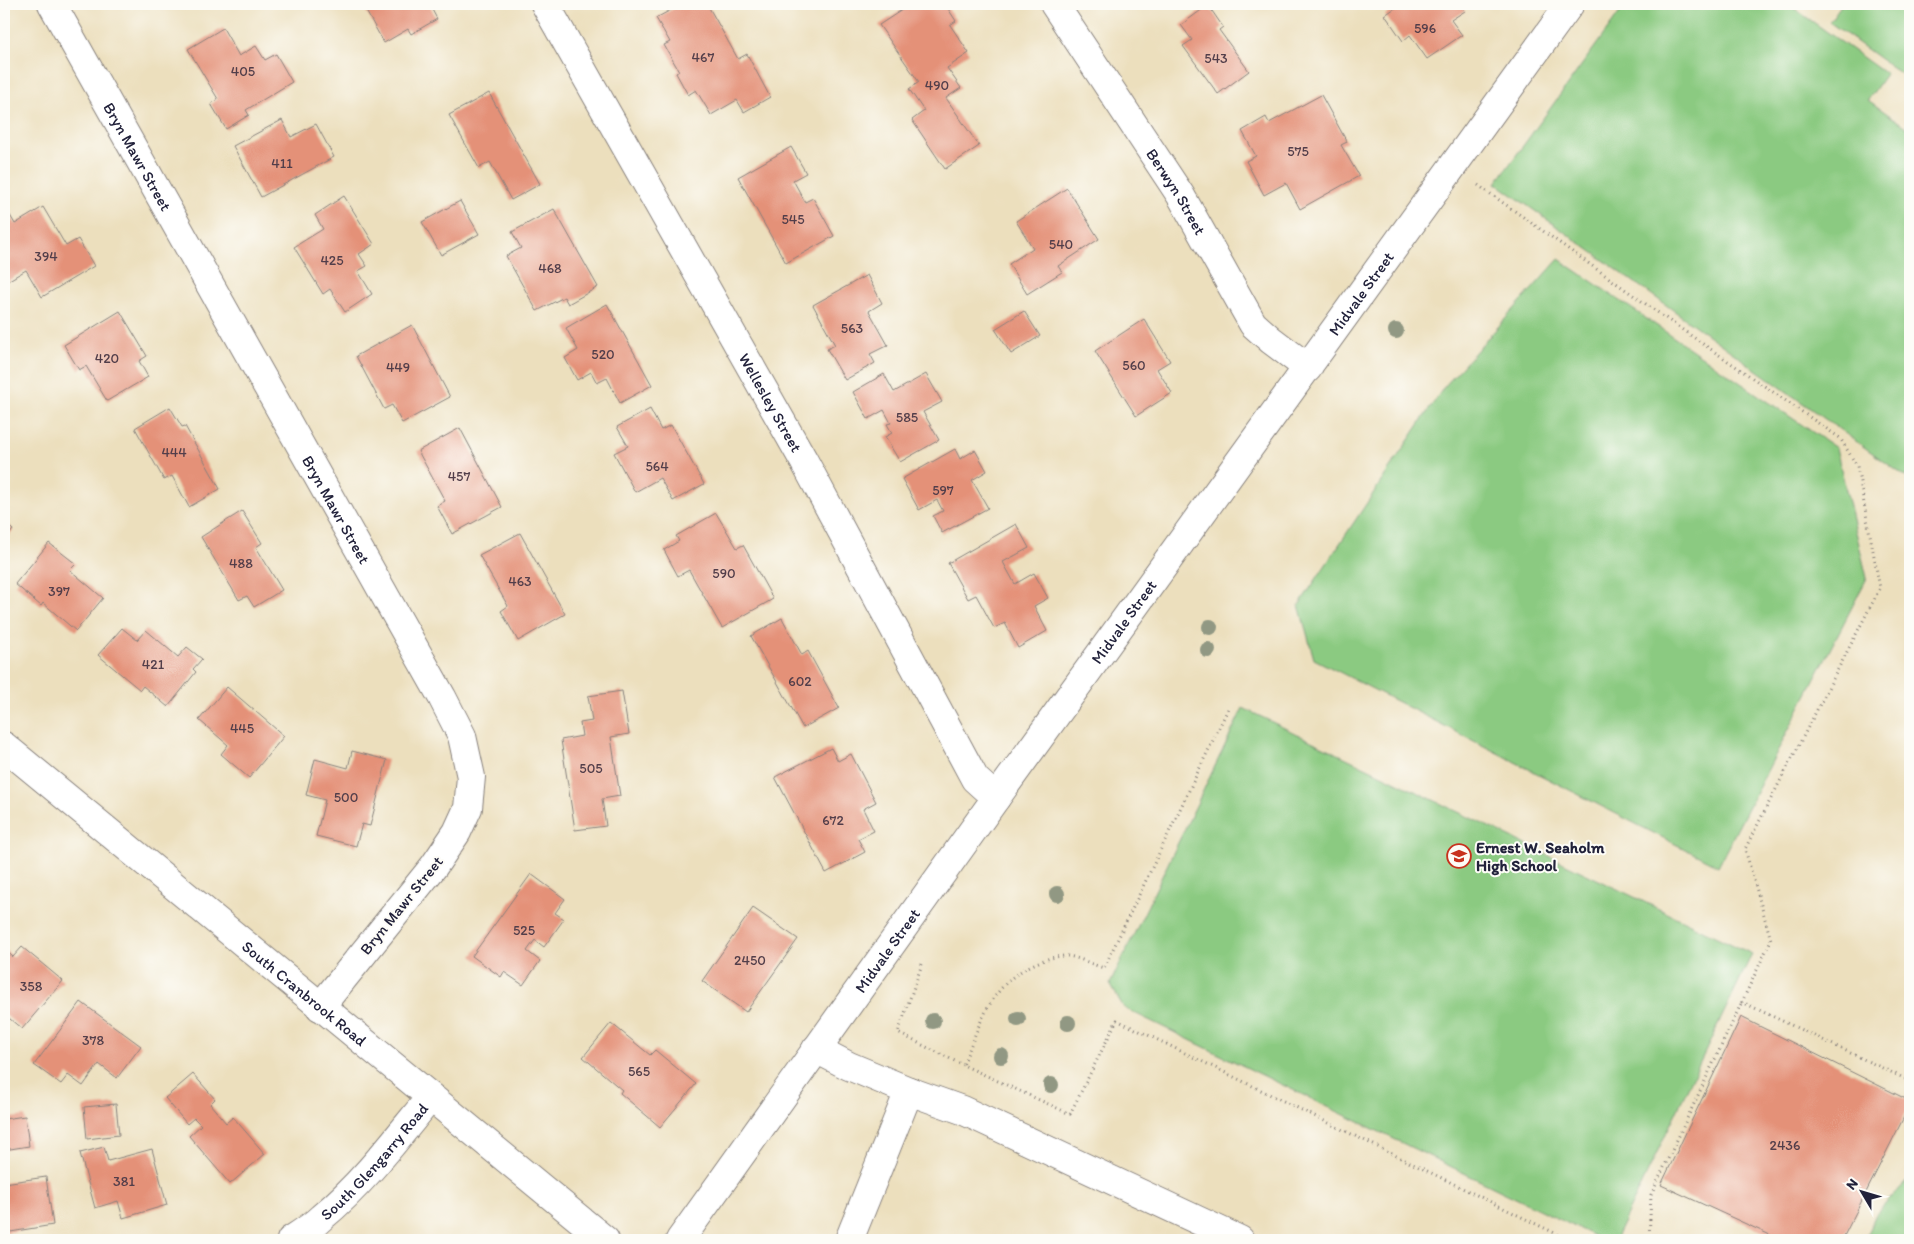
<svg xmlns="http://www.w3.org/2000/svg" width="1914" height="1244" font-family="Itim,sans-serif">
  <rect width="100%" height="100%" fill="#fdfcf7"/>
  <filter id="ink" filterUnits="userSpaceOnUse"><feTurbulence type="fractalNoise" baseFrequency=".02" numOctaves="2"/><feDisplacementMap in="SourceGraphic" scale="10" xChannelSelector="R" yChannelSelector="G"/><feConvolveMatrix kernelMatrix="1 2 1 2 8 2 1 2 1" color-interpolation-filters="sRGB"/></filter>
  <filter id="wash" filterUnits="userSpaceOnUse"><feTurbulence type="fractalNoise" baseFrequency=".0096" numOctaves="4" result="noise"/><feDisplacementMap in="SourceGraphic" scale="20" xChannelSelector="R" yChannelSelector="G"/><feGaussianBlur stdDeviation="1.12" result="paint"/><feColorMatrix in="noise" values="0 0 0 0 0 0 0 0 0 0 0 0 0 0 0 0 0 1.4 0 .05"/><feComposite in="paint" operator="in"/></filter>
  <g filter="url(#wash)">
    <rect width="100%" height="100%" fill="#ecdfbd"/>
    <path fill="#8bca81" stroke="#56765e" d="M1626,4H1788L1886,74L1868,100L1910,130V480L1496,183Z
      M1842,4H1903L1910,9V80L1829,22Z
      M1559,259L1836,448L1867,578L1718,866L1314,659L1299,605L1444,387Z
      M1243,708L1752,954L1615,1240H1602L1124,1008L1110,984Z
      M1910,1178V1240H1864L1876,1214Z"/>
    <g id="blocks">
      <path fill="#e49178" d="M362,4H429L437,19L411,34L408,29L384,43Z
        M682,4H707L738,59L747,54L770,97L744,112L737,100L711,115L696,90L688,95L676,73L679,71L664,45L670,42L656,18Z
        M911,4H945L956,21L950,25L969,53L947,68L961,88L946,98L979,146L945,169L912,120L924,111L909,89L919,82L879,25Z
        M1401,4H1460L1465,11L1451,20L1462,35L1427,59L1410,35L1403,41L1385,15Z
        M1208,5L1223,27L1219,30L1249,71L1218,94L1183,46L1192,40L1181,25Z
        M223,28L239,56L256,46L265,60L276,54L292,82L246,110L249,115L226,129L211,104L218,99L188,49Z
        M489,93L540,184L511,200L490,162L479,168L449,115Z
        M1321,95L1347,142L1341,145L1359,176L1300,209L1286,183L1264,195L1246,161L1256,156L1242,131L1266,117L1269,123Z
        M282,120L291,137L316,124L334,157L261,197L233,146Z
        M791,147L806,173L793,180L805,202L813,198L834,236L786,263L738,177Z
        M1067,188L1099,239L1058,266L1062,272L1027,294L1009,264L1033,248L1016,221Z
        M344,196L374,244L359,254L367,266L358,271L372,294L345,312L330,289L323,294L294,247L323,229L315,215Z
        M460,201L479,234L441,255L422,222Z
        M4,205L15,224L43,207L66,246L78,239L94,266L42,297L26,270L4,283Z
        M554,209L598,287L568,304L564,297L537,311L506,256L521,248L512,232Z
        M867,275L882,303L869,311L888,345L870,354L875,363L845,380L827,349L835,345L813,305Z
        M607,304L652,385L620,403L607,378L597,383L591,372L577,380L565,358L578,350L566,328Z
        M120,311L147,356L139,361L148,377L107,401L86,366L79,370L64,345Z
        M1024,311L1040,336L1011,354L995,329Z
        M1144,319L1170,361L1157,369L1172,393L1136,416L1095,351Z
        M412,325L450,397L402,423L392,405L384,409L356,356Z
        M884,374L894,392L926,374L942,402L923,412L939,440L900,462L885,437L892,433L887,424L891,423L884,410L868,419L853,392Z
        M170,407L182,427L185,426L220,489L189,507L172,476L164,480L135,428Z
        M650,409L661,430L671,425L704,484L673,501L660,478L635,492L614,453L628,446L617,427Z
        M460,428L502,507L452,534L437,506L445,501L418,451Z
        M955,449L960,459L975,450L987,471L972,480L988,508L942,533L933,516L943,511L937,500L919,510L902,479Z
        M242,511L262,543L256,547L282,590L254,607L247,596L239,600L201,537Z
        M716,513L737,548L743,545L773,599L722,628L689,570L678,576L664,550L679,541L676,536Z
        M4,522L13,530L4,541Z
        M1016,524L1029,548L1003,562L1015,584L1034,573L1048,598L1034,606L1047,631L1018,648L1005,623L994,628L976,595L968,599L948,563Z
        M520,533L565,614L518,641L501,611L508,606L479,555Z
        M49,543L76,564L70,570L103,598L76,631L43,603L41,606L15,584Z
        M782,618L802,655L808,651L839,708L803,728L751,636Z
        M122,628L137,640L146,630L178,657L187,647L202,659L193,669L196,672L168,707L143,686L140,690L98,655Z
        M227,687L284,736L249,778L221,754L228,745L199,720Z
        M622,691L629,734L611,737L620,796L602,799L606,826L575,830L561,740L582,736L580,723L592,721L588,696Z
        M831,748L838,761L851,754L876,802L863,809L874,831L858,839L865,852L826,873L775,777Z
        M352,751L387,760L370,826L362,824L356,846L316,836L325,800L306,795L315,759L348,768Z
        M531,874L565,899L555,913L564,919L544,947L535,940L527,951L540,961L523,985L504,972L501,977L472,956Z
        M753,908L798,939L746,1012L702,981Z
        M22,947L63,981L22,1029L4,1014V949L13,957Z
        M81,1002L141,1046L117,1078L99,1064L83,1086L68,1075L61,1084L34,1065Z
        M1741,1017L1910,1101V1105L1842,1240H1781L1661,1185Z
        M611,1023L650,1055L655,1050L696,1084L660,1127L620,1093L622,1090L583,1057Z
        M193,1074L215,1099L210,1104L226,1123L233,1117L265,1154L230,1184L189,1136L201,1125L194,1118L187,1124L165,1098Z
        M116,1104L119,1135L87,1139L84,1107Z
        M25,1116L29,1146L4,1150V1119Z
        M104,1147L108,1161L152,1149L167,1205L123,1218L118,1201L95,1208L80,1153Z
        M46,1177L53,1225L4,1233V1183Z"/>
    </g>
  </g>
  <g filter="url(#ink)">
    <use href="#blocks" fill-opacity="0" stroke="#87807c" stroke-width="1"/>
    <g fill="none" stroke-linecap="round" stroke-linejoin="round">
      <g stroke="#87807c" stroke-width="30">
        <g id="minor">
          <path id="s1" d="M52,4L442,697L462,736L471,777L468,808L457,832L434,866L320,1007"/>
          <path id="s2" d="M545,4L804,461L975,779L996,798"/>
          <path id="s3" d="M1054,4L1181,196L1253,324L1271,340L1308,368"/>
          <path id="s4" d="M4,746L605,1240"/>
          <path d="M816,1049L849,1066L909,1091L962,1110L1240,1240"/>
          <path id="s5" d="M291,1240C302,1233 313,1226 322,1217C363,1183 396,1139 430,1098"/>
          <path id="s6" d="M680,1240L996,798L1570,4"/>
          <path d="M849,1240L909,1091"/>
        </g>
      </g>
      <path stroke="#87807c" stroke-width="3" stroke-dasharray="1 4" stroke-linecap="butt" d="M1478,185L1674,324L1840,438L1857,466L1880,588L1745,849L1771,940L1742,1002L1910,1081
        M1228,709L1104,968C1093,965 1078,957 1067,956C1054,956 1042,960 1030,966C990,986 979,1026 963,1065L1070,1114L1117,1020L1569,1240
        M922,964L898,1033L963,1065
        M727,1239L729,1240
        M1649,1240L1651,1195L1742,1002"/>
      <use href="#minor" stroke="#fff" stroke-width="28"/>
    </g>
    <g fill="#919883">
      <circle cx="1396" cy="331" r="8"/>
      <circle cx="1210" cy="627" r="8"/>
      <circle cx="1208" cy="650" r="8"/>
      <circle cx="1057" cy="894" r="8"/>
      <circle cx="1018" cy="1019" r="8"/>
      <circle cx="933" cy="1021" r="8"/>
      <circle cx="1068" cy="1023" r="8"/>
      <circle cx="1001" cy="1056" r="8"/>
      <circle cx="1051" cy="1085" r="8"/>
    </g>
  </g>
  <defs>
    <g id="school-ring" transform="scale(1.25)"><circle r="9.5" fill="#fdfcf7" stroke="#c8321e" stroke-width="1.5"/><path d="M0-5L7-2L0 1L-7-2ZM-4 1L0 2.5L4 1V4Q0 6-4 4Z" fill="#c8321e"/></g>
  </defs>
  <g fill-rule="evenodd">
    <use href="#school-ring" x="1459" y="856"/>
  </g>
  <g text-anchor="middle" stroke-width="4" stroke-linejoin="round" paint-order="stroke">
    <g font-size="14" fill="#523e4a">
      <text x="1425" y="33">596</text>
      <text x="703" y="62">467</text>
      <text x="1216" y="63">543</text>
      <text x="243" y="76">405</text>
      <text x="937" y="90">490</text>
      <text x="1298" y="156">575</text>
      <text x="282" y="168">411</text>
      <text x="793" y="224">545</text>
      <text x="1061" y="249">540</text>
      <text x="46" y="261">394</text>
      <text x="332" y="265">425</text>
      <text x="550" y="273">468</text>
      <text x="852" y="333">563</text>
      <text x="603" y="359">520</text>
      <text x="107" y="363">420</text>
      <text x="1134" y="370">560</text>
      <text x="398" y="372">449</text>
      <text x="907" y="422">585</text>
      <text x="174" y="457">444</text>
      <text x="657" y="471">564</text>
      <text x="459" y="481">457</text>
      <text x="943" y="495">597</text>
      <text x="241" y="568">488</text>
      <text x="724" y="578">590</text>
      <text x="520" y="586">463</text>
      <text x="59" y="596">397</text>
      <text x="153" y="669">421</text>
      <text x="800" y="686">602</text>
      <text x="242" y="733">445</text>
      <text x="591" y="773">505</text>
      <text x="346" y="802">500</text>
      <text x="833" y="825">672</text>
      <text x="524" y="935">525</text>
      <text x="750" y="965">2450</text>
      <text x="31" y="991">358</text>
      <text x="93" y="1045">378</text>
      <text x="639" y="1076">565</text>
      <text x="1785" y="1150">2436</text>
      <text x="124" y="1186">381</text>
    </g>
    <g font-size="16" fill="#22223b" stroke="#fdfcf7">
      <text dy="6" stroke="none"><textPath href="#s1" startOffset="175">Bryn Mawr Street</textPath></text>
      <text dy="6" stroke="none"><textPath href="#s3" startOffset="224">Berwyn Street</textPath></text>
      <text dy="6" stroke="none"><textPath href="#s6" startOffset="1166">Midvale Street</textPath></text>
      <text dy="6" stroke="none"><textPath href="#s2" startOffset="458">Wellesley Street</textPath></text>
      <text dy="6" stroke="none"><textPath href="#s1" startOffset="580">Bryn Mawr Street</textPath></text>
      <text dy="6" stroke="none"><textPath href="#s6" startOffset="761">Midvale Street</textPath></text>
      <text transform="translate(401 905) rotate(-51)" y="6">Bryn Mawr Street</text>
      <text dy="6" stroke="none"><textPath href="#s6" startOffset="356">Midvale Street</textPath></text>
      <text dy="6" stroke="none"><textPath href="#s4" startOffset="389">South Cranbrook Road</textPath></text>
      <text dy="6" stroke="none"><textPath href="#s5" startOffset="115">South Glengarry Road</textPath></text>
    </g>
    <g font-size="16" font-weight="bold" fill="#22223b" stroke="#fdfcf7" text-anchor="start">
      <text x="1476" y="853">Ernest W. Seaholm<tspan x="1476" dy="18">High School</tspan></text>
    </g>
  </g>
  <rect width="1914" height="1244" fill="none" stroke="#fdfcf7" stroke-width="20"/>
  <g transform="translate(1862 1192) rotate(308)" stroke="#fdfcf7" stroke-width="4" paint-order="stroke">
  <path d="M0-4L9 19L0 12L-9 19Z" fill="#22223b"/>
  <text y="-8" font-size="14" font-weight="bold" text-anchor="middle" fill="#22223b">N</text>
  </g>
</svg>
